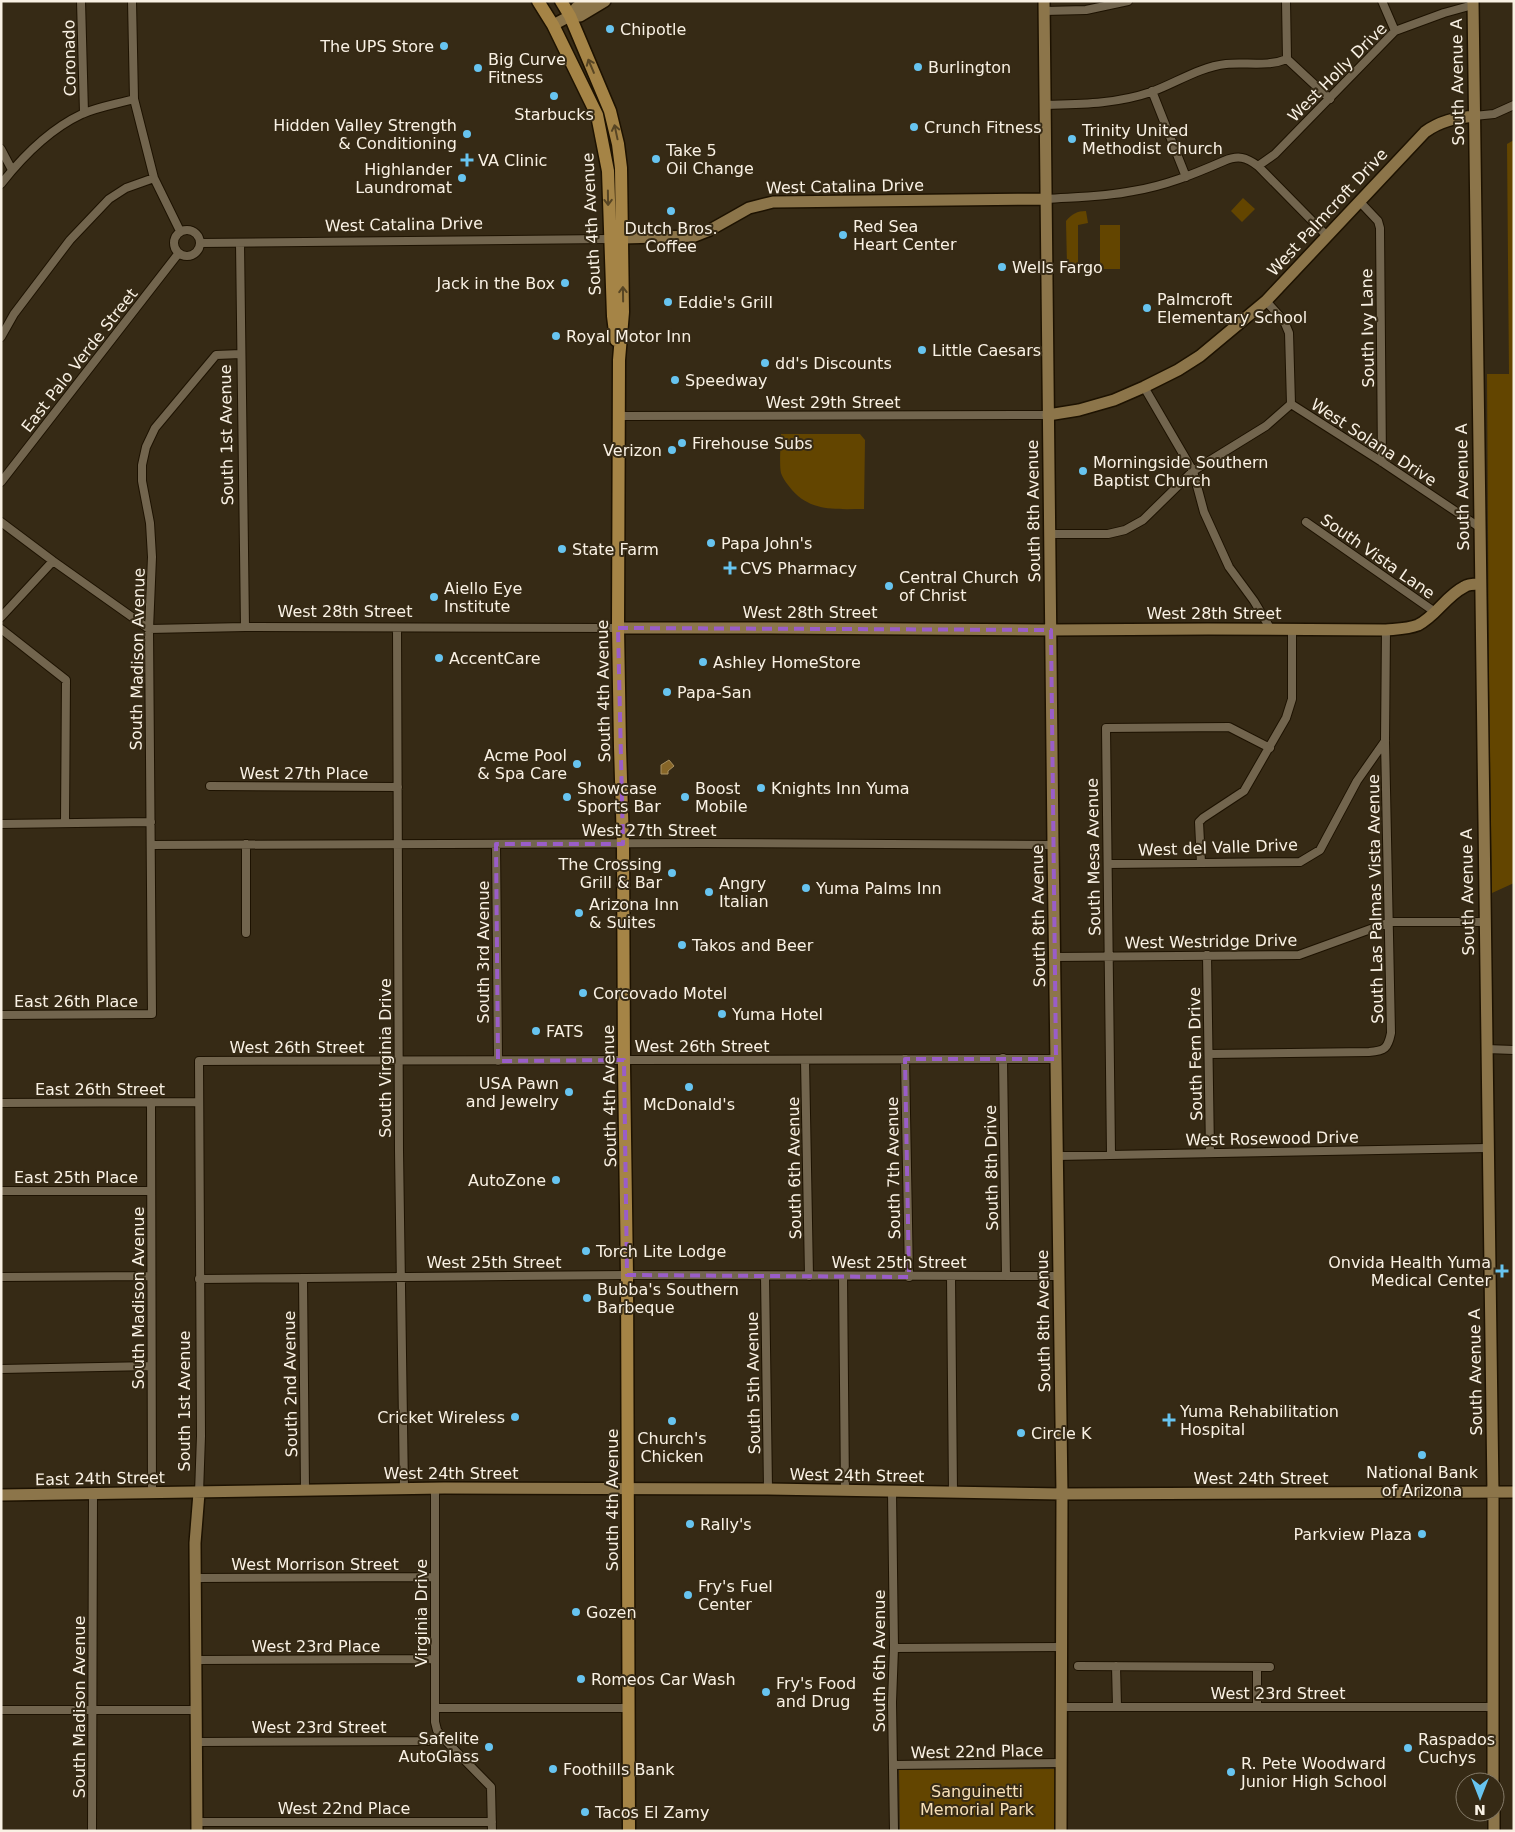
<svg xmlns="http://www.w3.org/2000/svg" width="1515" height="1832" font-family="'DejaVu Sans',sans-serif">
  <rect width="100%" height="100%" fill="#362a15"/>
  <path fill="#634500" d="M1514,140V883L1492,893L1489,688L1487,374H1509L1507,144Z
    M1243,198L1255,209L1242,222L1231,211Z
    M1086,211L1088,223L1078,225V264L1067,265L1066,221C1072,214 1077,211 1086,211Z
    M1100,225H1120V269H1100Z
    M781,434H860L865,440L864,509C837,509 811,512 792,490C788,485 783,479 781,473C779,463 781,444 781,434Z
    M1055,1769V1831H900L899,1770Z"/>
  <path fill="#876628" stroke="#a99060" d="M669,760L674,766L668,771V774H661V765Z"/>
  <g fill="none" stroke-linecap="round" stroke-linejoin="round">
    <g stroke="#1d1201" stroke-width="10">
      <path id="street" d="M81,1L84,113
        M132,1L134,99L154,178L180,231
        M1286,1L1287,59L1330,99
        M1382,1L1395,31
        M1044,11L1086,10L1128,1
        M1152,91L1186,177
        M1045,105C1081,104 1116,104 1151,92C1176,83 1199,67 1226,64C1246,62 1268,67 1287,59
        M1474,116L1494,114L1514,105
        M1,149L12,170
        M1258,166L1275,154L1395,31L1444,13L1473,5
        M1,184C23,156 50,129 82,114C98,107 117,104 134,99
        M1046,199C1075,197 1104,197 1133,191C1165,186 1194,174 1224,161C1238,155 1246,157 1258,166L1327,236
        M1360,202L1378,221L1380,228L1382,462
        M174 243a13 13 0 1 1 26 0a13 13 0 1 1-26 0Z
        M200,243L609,239
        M240,243L245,627
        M1266,301L1284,321L1289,333L1291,404
        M1,337L14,314L70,240L109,199L126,188L154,178
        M1144,387L1193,471L1204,512L1229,567L1254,601L1270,628
        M1291,404L1382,462L1479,527
        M619,416L1048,415
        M1,482L178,254
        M1,522L53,561L149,629L245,627L618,628
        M1306,522L1435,612
        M1049,534H1108L1125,530L1143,520L1193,471L1266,426L1291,404
        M1,617L53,561
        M397,628L399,1151L404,1489
        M1,629L66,680L65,822
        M210,786L398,787
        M1,824L151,822
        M246,844V933
        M496,844L498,1061
        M151,845L702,843L1053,845
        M1201,863L1199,822L1203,818L1244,791L1286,718L1292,699V629
        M1108,864L1300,862L1320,850L1357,781L1385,741
        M1207,955L1210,1152
        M1054,957L1299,955L1390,922H1484
        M1,1015L152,1014L149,629L152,557L150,523L142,481V465L146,447L155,428L216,355L241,354
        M1486,1049L1514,1050
        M1209,1054L1369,1052C1385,1051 1388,1048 1391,1033L1385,741L1386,630
        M1003,1058L1006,1276
        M905,1059L909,1277
        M805,1060L809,1276
        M151,1102L152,1494
        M1,1103L198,1102
        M1111,1154L1106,728L1229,727L1270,748
        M1057,1156L1487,1148
        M1,1191H151
        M765,1276L768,1489
        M843,1276L845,1491
        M951,1276L953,1493
        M1,1277L151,1276
        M303,1278L305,1490
        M199,1279L627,1275L1059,1276
        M1,1369L151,1366
        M435,1488V1722L437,1730L441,1736L491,1787L492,1831
        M892,1492L894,1648L892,1702L894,1831
        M199,1493L201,1436L199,1061L1056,1059
        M196,1578L435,1577
        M894,1648L1062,1647
        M197,1660L435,1659
        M1078,1666L1270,1667
        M1116,1666L1117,1707
        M1257,1706V1667
        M1062,1707H1493
        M435,1708H629
        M1,1710H197
        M197,1742L430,1741L441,1736
        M893,1765L1062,1763
        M197,1822H492
        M92,1831L93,1494"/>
    </g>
    <g stroke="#1d1201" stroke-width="14">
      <path id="secondary" d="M1044,1L1053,845L1062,1494L1061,1831
        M1473,1L1493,1492V1782
        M570,16L577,7L588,1
        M553,25L570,16H580L605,1
        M622,238L695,236L710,230L749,208L773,202L1046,199
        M1048,415L1079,410L1114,400L1144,387L1178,370L1200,356L1266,301L1425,132C1440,121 1455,118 1474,116
        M618,628H771L1051,630L1208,629L1386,630C1396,629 1408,629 1418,625C1436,616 1446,596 1464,587C1468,584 1474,584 1479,584
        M1,1495L444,1488L768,1489L1062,1494L1514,1492
        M197,1831L195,1543L199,1493
        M1494,1831V1812"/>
    </g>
    <g stroke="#1d1201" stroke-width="15">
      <path id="primary" d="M538,1L553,25L597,115L608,171L613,316L616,340
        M561,1L570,16L610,111L618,144L621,168L623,312L619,360L618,628L620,747L623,844L624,1066L627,1275L629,1831"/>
    </g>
    <use href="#street" stroke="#72654e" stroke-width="8"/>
    <use href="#secondary" stroke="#8c754a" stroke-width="11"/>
    <use href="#primary" stroke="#a58446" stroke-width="12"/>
  </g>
  <defs><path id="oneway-shaft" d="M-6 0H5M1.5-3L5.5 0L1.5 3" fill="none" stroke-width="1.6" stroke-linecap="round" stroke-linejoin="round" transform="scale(1.25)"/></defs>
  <g stroke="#574524">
    <use href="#oneway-shaft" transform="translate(591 66) rotate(-113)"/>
    <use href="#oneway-shaft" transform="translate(616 132) rotate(-102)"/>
    <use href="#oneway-shaft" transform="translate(608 198) rotate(89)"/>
    <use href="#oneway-shaft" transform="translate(623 294) rotate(-91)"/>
  </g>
  <path fill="none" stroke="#9a5dc8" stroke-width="4" stroke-dasharray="10 6" stroke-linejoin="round" d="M618,628L1051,630L1056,1059H905L909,1277L627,1275L624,1060L498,1061L496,844H623Z"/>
  <g fill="#67c4f0" stroke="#362a15" stroke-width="2">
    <circle cx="610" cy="29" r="5"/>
    <circle cx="444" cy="46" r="5"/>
    <circle cx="918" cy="67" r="5"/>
    <circle cx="478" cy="68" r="5"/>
    <circle cx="554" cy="96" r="5"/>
    <circle cx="914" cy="127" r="5"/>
    <circle cx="467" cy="134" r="5"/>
    <circle cx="1072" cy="139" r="5"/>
    <circle cx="656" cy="159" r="5"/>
    <path d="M464.5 152.5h5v5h5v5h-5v5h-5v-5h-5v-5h5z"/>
    <circle cx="462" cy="178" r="5"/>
    <circle cx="671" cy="211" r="5"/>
    <circle cx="843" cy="235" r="5"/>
    <circle cx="1002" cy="267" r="5"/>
    <circle cx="565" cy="283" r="5"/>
    <circle cx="668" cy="302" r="5"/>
    <circle cx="1147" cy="308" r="5"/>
    <circle cx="556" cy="336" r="5"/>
    <circle cx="922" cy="350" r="5"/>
    <circle cx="765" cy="363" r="5"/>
    <circle cx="675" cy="380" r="5"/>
    <circle cx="682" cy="443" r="5"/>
    <circle cx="672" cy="450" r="5"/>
    <circle cx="1083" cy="471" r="5"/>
    <circle cx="711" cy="543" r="5"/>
    <circle cx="562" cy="549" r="5"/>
    <path d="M727.5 560.5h5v5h5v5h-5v5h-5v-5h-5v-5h5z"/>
    <circle cx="889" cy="586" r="5"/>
    <circle cx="434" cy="597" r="5"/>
    <circle cx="439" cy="658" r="5"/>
    <circle cx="703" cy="662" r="5"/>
    <circle cx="667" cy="692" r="5"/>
    <circle cx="577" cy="764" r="5"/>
    <circle cx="761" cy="788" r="5"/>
    <circle cx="567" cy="797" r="5"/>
    <circle cx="685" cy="797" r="5"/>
    <circle cx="672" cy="873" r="5"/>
    <circle cx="806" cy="888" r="5"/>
    <circle cx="709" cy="892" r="5"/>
    <circle cx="579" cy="913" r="5"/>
    <circle cx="682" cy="945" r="5"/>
    <circle cx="583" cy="993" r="5"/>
    <circle cx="722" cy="1014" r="5"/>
    <circle cx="536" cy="1031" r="5"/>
    <circle cx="689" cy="1087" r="5"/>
    <circle cx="569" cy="1092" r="5"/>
    <circle cx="556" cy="1180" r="5"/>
    <circle cx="586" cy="1251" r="5"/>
    <path d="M1499.5 1263.5h5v5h5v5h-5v5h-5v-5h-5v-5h5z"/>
    <circle cx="587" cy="1298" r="5"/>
    <circle cx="515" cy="1417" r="5"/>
    <path d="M1166.5 1412.5h5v5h5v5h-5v5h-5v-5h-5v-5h5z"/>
    <circle cx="672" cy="1421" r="5"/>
    <circle cx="1021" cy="1433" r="5"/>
    <circle cx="1422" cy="1455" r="5"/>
    <circle cx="690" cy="1524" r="5"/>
    <circle cx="1422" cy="1534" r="5"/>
    <circle cx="688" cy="1595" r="5"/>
    <circle cx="576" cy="1612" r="5"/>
    <circle cx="581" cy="1679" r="5"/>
    <circle cx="766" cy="1692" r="5"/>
    <circle cx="489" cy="1747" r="5"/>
    <circle cx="1408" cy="1748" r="5"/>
    <circle cx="553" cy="1769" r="5"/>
    <circle cx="1231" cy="1772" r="5"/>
    <circle cx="585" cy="1812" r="5"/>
  </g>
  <g text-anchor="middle" stroke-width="4" stroke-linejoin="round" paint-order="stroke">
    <g font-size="16" fill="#f9f1e4" stroke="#362a15" text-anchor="start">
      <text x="620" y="35">Chipotle</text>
      <text x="434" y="52" text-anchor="end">The UPS Store</text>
      <text x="488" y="65">Big Curve<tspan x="488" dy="18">Fitness</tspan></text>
      <text x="928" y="73">Burlington</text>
      <text x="554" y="120" text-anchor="middle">Starbucks</text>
      <text x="457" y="131" text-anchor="end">Hidden Valley Strength<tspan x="457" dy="18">&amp; Conditioning</tspan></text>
      <text x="924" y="133">Crunch Fitness</text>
      <text x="1082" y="136">Trinity United<tspan x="1082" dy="18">Methodist Church</tspan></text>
      <text x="666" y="156">Take 5<tspan x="666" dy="18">Oil Change</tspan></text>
      <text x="478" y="166">VA Clinic</text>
      <text x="452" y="175" text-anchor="end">Highlander<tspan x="452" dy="18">Laundromat</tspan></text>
      <text x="853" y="232">Red Sea<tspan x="853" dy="18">Heart Center</tspan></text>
      <text x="671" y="234" text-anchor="middle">Dutch Bros.<tspan x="671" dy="18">Coffee</tspan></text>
      <text x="1012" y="273">Wells Fargo</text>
      <text x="555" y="289" text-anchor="end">Jack in the Box</text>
      <text x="1157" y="305">Palmcroft<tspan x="1157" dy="18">Elementary School</tspan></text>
      <text x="678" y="308">Eddie's Grill</text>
      <text x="566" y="342">Royal Motor Inn</text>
      <text x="932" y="356">Little Caesars</text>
      <text x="775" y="369">dd's Discounts</text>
      <text x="685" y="386">Speedway</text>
      <text x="692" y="449">Firehouse Subs</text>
      <text x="662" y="456" text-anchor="end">Verizon</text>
      <text x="1093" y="468">Morningside Southern<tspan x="1093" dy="18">Baptist Church</tspan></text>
      <text x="721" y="549">Papa John's</text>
      <text x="572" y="555">State Farm</text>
      <text x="740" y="574">CVS Pharmacy</text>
      <text x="899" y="583">Central Church<tspan x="899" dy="18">of Christ</tspan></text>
      <text x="444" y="594">Aiello Eye<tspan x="444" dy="18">Institute</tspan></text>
      <text x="449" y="664">AccentCare</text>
      <text x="713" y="668">Ashley HomeStore</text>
      <text x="677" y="698">Papa-San</text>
      <text x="567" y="761" text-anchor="end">Acme Pool<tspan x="567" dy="18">&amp; Spa Care</tspan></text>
      <text x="577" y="794">Showcase<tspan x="577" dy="18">Sports Bar</tspan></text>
      <text x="695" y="794">Boost<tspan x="695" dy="18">Mobile</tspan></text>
      <text x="771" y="794">Knights Inn Yuma</text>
      <text x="662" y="870" text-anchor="end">The Crossing<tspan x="662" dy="18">Grill &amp; Bar</tspan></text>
      <text x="719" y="889">Angry<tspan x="719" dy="18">Italian</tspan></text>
      <text x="816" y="894">Yuma Palms Inn</text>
      <text x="589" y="910">Arizona Inn<tspan x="589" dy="18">&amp; Suites</tspan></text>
      <text x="692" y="951">Takos and Beer</text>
      <text x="593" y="999">Corcovado Motel</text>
      <text x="732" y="1020">Yuma Hotel</text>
      <text x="546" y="1037">FATS</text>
      <text x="559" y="1089" text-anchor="end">USA Pawn<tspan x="559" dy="18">and Jewelry</tspan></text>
      <text x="689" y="1110" text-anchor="middle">McDonald's</text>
      <text x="546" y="1186" text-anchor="end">AutoZone</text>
      <text x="596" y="1257">Torch Lite Lodge</text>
      <text x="1491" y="1268" text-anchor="end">Onvida Health Yuma<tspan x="1491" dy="18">Medical Center</tspan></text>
      <text x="597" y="1295">Bubba's Southern<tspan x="597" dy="18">Barbeque</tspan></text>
      <text x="1180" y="1417">Yuma Rehabilitation<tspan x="1180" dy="18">Hospital</tspan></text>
      <text x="505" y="1423" text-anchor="end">Cricket Wireless</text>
      <text x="1031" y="1439">Circle K</text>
      <text x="672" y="1444" text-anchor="middle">Church's<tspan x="672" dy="18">Chicken</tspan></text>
      <text x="1422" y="1478" text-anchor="middle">National Bank<tspan x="1422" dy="18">of Arizona</tspan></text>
      <text x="700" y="1530">Rally's</text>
      <text x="1412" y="1540" text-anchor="end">Parkview Plaza</text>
      <text x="698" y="1592">Fry's Fuel<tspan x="698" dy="18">Center</tspan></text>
      <text x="586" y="1618">Gozen</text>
      <text x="591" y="1685">Romeos Car Wash</text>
      <text x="776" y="1689">Fry's Food<tspan x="776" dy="18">and Drug</tspan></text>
      <text x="479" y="1744" text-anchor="end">Safelite<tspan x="479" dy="18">AutoGlass</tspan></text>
      <text x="1418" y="1745">Raspados<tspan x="1418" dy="18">Cuchys</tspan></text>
      <text x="1241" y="1769">R. Pete Woodward<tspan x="1241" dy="18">Junior High School</tspan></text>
      <text x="563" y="1775">Foothills Bank</text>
      <text x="595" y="1818">Tacos El Zamy</text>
    </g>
    <g font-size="16" fill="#f9f1e4" stroke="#362a15">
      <text transform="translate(69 58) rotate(-91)" y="6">Coronado</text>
      <text transform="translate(1337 72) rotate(-45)" y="6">West Holly Drive</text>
      <text transform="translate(1457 82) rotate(-91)" y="6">South Avenue A</text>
      <text transform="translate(845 186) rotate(-1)" y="6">West Catalina Drive</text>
      <text transform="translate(1327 212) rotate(-47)" y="6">West Palmcroft Drive</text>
      <text transform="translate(404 224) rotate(-1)" y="6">West Catalina Drive</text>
      <text transform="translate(591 224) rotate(-93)" y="6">South 4th Avenue</text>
      <text transform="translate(1367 328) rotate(-91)" y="6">South Ivy Lane</text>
      <text transform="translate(79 360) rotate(-52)" y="6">East Palo Verde Street</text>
      <text x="833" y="408">West 29th Street</text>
      <text transform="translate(226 435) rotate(-91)" y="6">South 1st Avenue</text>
      <text transform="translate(1374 442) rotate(33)" y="6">West Solana Drive</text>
      <text transform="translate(1462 487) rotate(-91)" y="6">South Avenue A</text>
      <text transform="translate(1033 511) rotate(-91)" y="6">South 8th Avenue</text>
      <text transform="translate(1378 556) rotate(35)" y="6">South Vista Lane</text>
      <text x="345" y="617">West 28th Street</text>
      <text x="810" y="618">West 28th Street</text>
      <text x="1214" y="619">West 28th Street</text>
      <text transform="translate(137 659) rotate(-89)" y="6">South Madison Avenue</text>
      <text transform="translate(603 691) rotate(-91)" y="6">South 4th Avenue</text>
      <text x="304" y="779">West 27th Place</text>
      <text x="649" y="836">West 27th Street</text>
      <text transform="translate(1218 847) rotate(-2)" y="6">West del Valle Drive</text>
      <text transform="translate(1093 857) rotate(-91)" y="6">South Mesa Avenue</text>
      <text transform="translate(1467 892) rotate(-91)" y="6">South Avenue A</text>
      <text transform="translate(1375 899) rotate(-91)" y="6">South Las Palmas Vista Avenue</text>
      <text transform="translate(1038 916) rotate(-91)" y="6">South 8th Avenue</text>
      <text transform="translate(1211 941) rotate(-1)" y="6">West Westridge Drive</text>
      <text transform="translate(483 952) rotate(-90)" y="6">South 3rd Avenue</text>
      <text x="76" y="1007">East 26th Place</text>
      <text x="702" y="1052">West 26th Street</text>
      <text x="297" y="1053">West 26th Street</text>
      <text transform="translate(1195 1054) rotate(-91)" y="6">South Fern Drive</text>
      <text transform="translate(385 1058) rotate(-90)" y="6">South Virginia Drive</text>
      <text x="100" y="1095">East 26th Street</text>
      <text transform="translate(609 1096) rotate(-91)" y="6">South 4th Avenue</text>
      <text transform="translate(1272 1138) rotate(-1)" y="6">West Rosewood Drive</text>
      <text transform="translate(794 1168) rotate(-91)" y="6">South 6th Avenue</text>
      <text transform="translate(893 1168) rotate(-91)" y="6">South 7th Avenue</text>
      <text transform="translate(991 1168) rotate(-91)" y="6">South 8th Drive</text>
      <text x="76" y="1183">East 25th Place</text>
      <text x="494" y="1268">West 25th Street</text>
      <text x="899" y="1268">West 25th Street</text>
      <text transform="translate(138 1298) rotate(-90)" y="6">South Madison Avenue</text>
      <text transform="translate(1043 1321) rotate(-91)" y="6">South 8th Avenue</text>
      <text transform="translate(1475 1372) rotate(-91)" y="6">South Avenue A</text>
      <text transform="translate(753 1383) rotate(-91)" y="6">South 5th Avenue</text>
      <text transform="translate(290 1384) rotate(-91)" y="6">South 2nd Avenue</text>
      <text transform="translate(184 1401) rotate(-90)" y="6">South 1st Avenue</text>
      <text x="451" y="1479">West 24th Street</text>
      <text transform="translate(857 1475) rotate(1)" y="6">West 24th Street</text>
      <text transform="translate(100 1478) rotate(-1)" y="6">East 24th Street</text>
      <text x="1261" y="1484">West 24th Street</text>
      <text transform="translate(612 1500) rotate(-90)" y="6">South 4th Avenue</text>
      <text x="315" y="1570">West Morrison Street</text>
      <text transform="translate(421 1613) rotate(-90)" y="6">Virginia Drive</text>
      <text x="316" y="1652">West 23rd Place</text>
      <text transform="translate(879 1661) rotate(-90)" y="6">South 6th Avenue</text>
      <text x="1278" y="1699">West 23rd Street</text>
      <text transform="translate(79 1707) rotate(-90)" y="6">South Madison Avenue</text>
      <text x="319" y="1733">West 23rd Street</text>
      <text transform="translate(977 1751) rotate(-1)" y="6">West 22nd Place</text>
      <text x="344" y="1814">West 22nd Place</text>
    </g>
    <g font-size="16" fill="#f8e1ba" stroke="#362a15">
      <text x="977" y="1797">Sanguinetti<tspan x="977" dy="18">Memorial Park</tspan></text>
    </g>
  </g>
  <rect width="1515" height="1832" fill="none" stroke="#f9f1e4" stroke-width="5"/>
  <g transform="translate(1480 1797) rotate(180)"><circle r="24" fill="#362a15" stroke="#847a68"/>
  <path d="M0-4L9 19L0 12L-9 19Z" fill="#67c4f0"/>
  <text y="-8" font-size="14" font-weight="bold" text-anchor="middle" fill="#f9f1e4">N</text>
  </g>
</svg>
